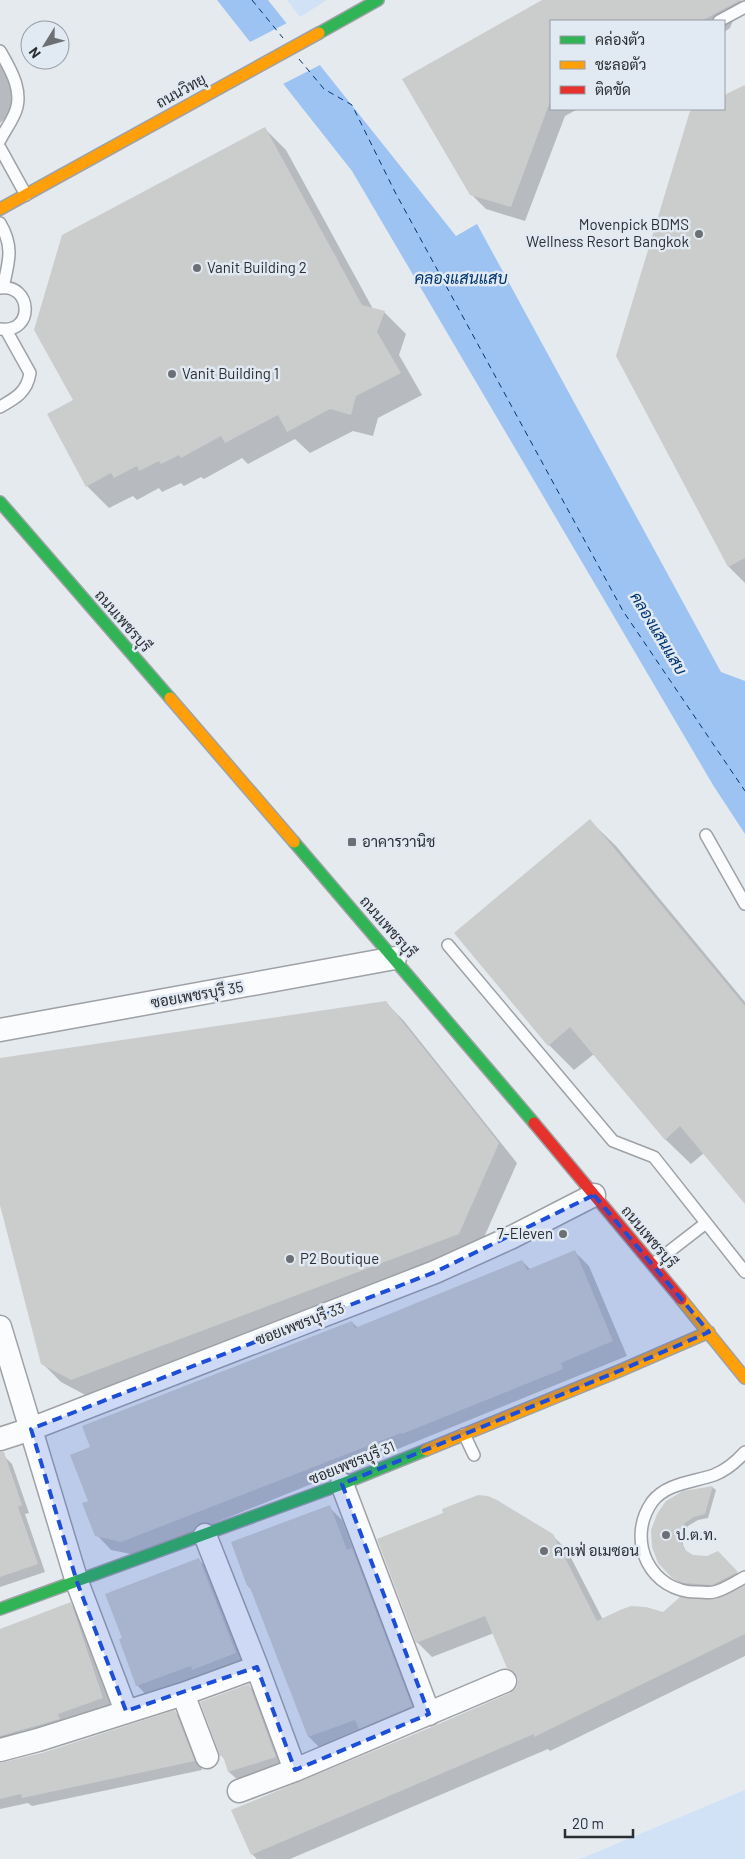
<svg xmlns="http://www.w3.org/2000/svg" width="745" height="1859" font-family="Barlow,Sarabun,sans-serif">
  <rect width="100%" height="100%" fill="#e5eaef"/>
  <path fill="#d2e2f6" d="M287,0H327L300,17Z
    M745,1790V1859H580Z"/>
  <path fill="#9dc3f2" d="M217,0H268L456,236L477,224L721,672L745,681V834L713,785L352,171Z"/>
  <path fill="#e5eaef" d="M289,22L322,64L281,85L248,43Z"/>
  <path fill="#0003" d="M545,0H741L730,28L724,32V21H551V109H578L565,116L525,221L486,209L471,194Z
    M0,56L19,95L16,109L0,123Z
    M745,86V583L729,567L691,112L699,109H724V97Z
    M264,128L286,150L373,309L384,312L406,334L399,355L422,395L378,418L373,436L353,431L310,453L295,439L248,464L242,458L204,479L201,477L184,486L181,483L162,492L159,488L137,500L133,496L109,508L87,486L75,401Z
    M590,821L616,846L745,1002V1202L704,1153L691,1164L665,1139L594,1054L574,1070L549,1045Z
    M385,1002L404,1021L517,1163L477,1253L91,1398L61,1382L42,1363L0,1200V1059Z
    M575,1252L589,1266L627,1356L136,1555L111,1550L97,1535L90,1502L92,1448L352,1322L358,1328L522,1261L531,1270Z
    M4,1456L12,1464L29,1513L25,1514L45,1572L0,1587V1458Z
    M712,1487L716,1490L708,1518L698,1520L688,1526L683,1535V1545L687,1553L693,1556L707,1557L717,1553L740,1576L715,1588L688,1586L677,1581L659,1562L653,1547Z
    M329,1507L342,1520L355,1553L365,1563L424,1719L322,1750L309,1737L252,1590L248,1586Z
    M552,1535L567,1550L603,1620L663,1613L716,1601L745,1587V1656L550,1751L548,1749L290,1859H257L252,1854L516,1690L519,1683V1678L508,1667L494,1633L432,1657L417,1642Z
    M199,1560L210,1571L247,1665L148,1697L137,1685Z
    M70,1604L79,1612L111,1706L0,1749V1630Z
    M249,1686L260,1697L287,1768L241,1783L229,1772L225,1760L221,1755Z
    M175,1712L183,1720L202,1770L32,1806L28,1803L0,1809V1764L42,1754Z"/>
  <g fill="none" stroke-linecap="round" stroke-linejoin="round">
    <path stroke="#00366f" stroke-width="1" stroke-dasharray="6 5" stroke-linecap="butt" d="M252,0L283,38
      M299,59L324,89L352,105L395,192L623,611L745,791"/>
  </g>
  <path fill="#cbcccc" d="M542,0H741L701,21H551V99L511,207L470,195L402,79Z
    M745,85V558L728,567L616,356L690,111L696,109H724V95Z
    M265,127L362,305L385,311L377,332L401,373L356,396L351,415L330,409L287,432L278,415L225,443L221,436L181,458L179,455L161,464L159,461L139,471L137,466L114,478L111,473L86,487L47,414L73,400L34,330L62,235Z
    M590,819L745,1006V1204L680,1126L665,1140L570,1027L548,1046L454,933Z
    M386,1001L499,1143L459,1234L71,1380L41,1364L0,1205V1058Z
    M575,1250L613,1341L561,1363L563,1369L402,1434L401,1433L121,1542L95,1536L82,1503L88,1501L70,1455L90,1447L82,1426L352,1321L355,1328L522,1260L527,1270Z
    M0,1452H4L22,1505L18,1507L38,1564L0,1577Z
    M713,1486L705,1514L694,1517L685,1523L680,1531V1540L685,1550L693,1555L707,1556L718,1551L738,1572L712,1585L683,1583L672,1578L658,1563L652,1547L651,1530L657,1514L666,1501L683,1491Z
    M478,1495L488,1496L497,1500L553,1534L597,1621L620,1610L631,1606L646,1607L663,1612L680,1597L716,1599L745,1585V1634L534,1737V1734L251,1855L231,1810L434,1726L510,1693L516,1688L518,1682L517,1676L513,1671L507,1668L485,1616L416,1643L377,1539L443,1513L442,1509Z
    M330,1505L347,1550L352,1548L412,1706L359,1729L355,1720L308,1737L249,1585L247,1586L231,1542Z
    M199,1558L236,1653L192,1670L191,1666L136,1686L119,1639L122,1638L105,1594Z
    M71,1602L103,1698L58,1714L60,1719L0,1736V1629Z
    M249,1684L276,1757L228,1772L223,1756H220L200,1702Z
    M175,1710L195,1761L22,1798L21,1794L0,1799V1763L42,1753Z"/>
  <g fill="none" stroke-linecap="round" stroke-linejoin="round">
    <g stroke="#9ea1a5" stroke-width="14">
      <path id="lane" d="M719,21L745,7
        M0,51C11,70 25,93 14,115C10,124 4,132 0,140
        M0,148L26,195
        M0,223C14,247 9,261 3,287
        M0,288C32,283 35,334 0,329
        M0,407C16,398 27,392 30,373L6,330
        M706,835L745,904
        M448,945L613,1141L654,1157L745,1272
        M653,1264L706,1223
        M464,1434L474,1455
        M745,1452C736,1462 727,1470 714,1475C694,1482 666,1483 652,1502C625,1541 651,1593 698,1592C703,1592 709,1593 714,1592C724,1590 735,1582 745,1577"/>
    </g>
    <g stroke="#9ea1a5" stroke-width="25">
      <path id="street" d="M0,1030L395,958
        M0,1327L77,1582L126,1711
        M0,1439L31,1429L435,1272L512,1237L594,1195
        M342,1484L429,1714
        M205,1535L257,1667L295,1770
        M183,1694L207,1757
        M0,1750L38,1740L183,1694L257,1667
        M239,1791L295,1770L505,1681"/>
    </g>
    <g stroke="#9ea1a5" stroke-width="14">
      <path id="fast" d="M319,33L378,0
        M0,502L170,698
        M294,842L534,1123
        M0,1609L342,1484L426,1450"/>
    </g>
    <g stroke="#9ea1a5" stroke-width="14">
      <path id="slow" d="M0,209L319,33
        M170,698L294,842
        M681,1299L745,1378
        M426,1450L619,1371L709,1332"/>
    </g>
    <g stroke="#9ea1a5" stroke-width="14">
      <path id="jam" d="M534,1123L681,1299"/>
    </g>
    <use href="#lane" stroke="#fbfcfd" stroke-width="11"/>
    <use href="#street" stroke="#fbfcfd" stroke-width="22"/>
    <use href="#fast" stroke="#30b455" stroke-width="11"/>
    <use href="#slow" stroke="#ff9f0a" stroke-width="11"/>
    <use href="#jam" stroke="#e5322d" stroke-width="11"/>
  </g>
  <path fill="#1d4ed8" fill-opacity="0.2" stroke="#1d4ed8" stroke-width="4" stroke-dasharray="10 6" stroke-linejoin="round" d="M594,1195L709,1332L619,1371L342,1484L429,1714L295,1770L257,1667L126,1711L77,1582L31,1429L435,1272Z"/>
  <g fill="#6c7074" stroke="#e1e9f3" stroke-width="2">
    <circle cx="699" cy="234" r="5"/>
    <circle cx="197" cy="268" r="5"/>
    <circle cx="172" cy="374" r="5"/>
    <rect x="347" y="837" width="10" height="10" rx="2.5"/>
    <circle cx="563" cy="1234" r="5"/>
    <circle cx="290" cy="1259" r="5"/>
    <circle cx="666" cy="1535" r="5"/>
    <circle cx="544" cy="1551" r="5"/>
  </g>
  <g text-anchor="middle" stroke-width="5" stroke-linejoin="round" paint-order="stroke">
    <g font-size="15" fill="#2b2e32" stroke="#e1e9f3">
      <text transform="translate(181 91) rotate(-29)" y="5">ถนนวิทยุ</text>
      <text transform="translate(123 621) rotate(49)" y="5">ถนนเพชรบุรี</text>
      <text transform="translate(388 927) rotate(49)" y="5">ถนนเพชรบุรี</text>
      <text transform="translate(197 995) rotate(-10)" y="5">ซอยเพชรบุรี 35</text>
      <text transform="translate(649 1237) rotate(50)" y="5">ถนนเพชรบุรี</text>
      <text transform="translate(300 1324) rotate(-21)" y="5">ซอยเพชรบุรี 33</text>
      <text transform="translate(352 1463) rotate(-22)" y="5">ซอยเพชรบุรี 31</text>
    </g>
    <g font-size="15" fill="#2b2e32" stroke="#e1e9f3" text-anchor="start">
      <text x="689" y="230" text-anchor="end">Movenpick BDMS<tspan x="689" dy="17">Wellness Resort Bangkok</tspan></text>
      <text x="207" y="273">Vanit Building 2</text>
      <text x="182" y="379">Vanit Building 1</text>
      <text x="362" y="847">อาคารวานิช</text>
      <text x="553" y="1239" text-anchor="end">7-Eleven</text>
      <text x="300" y="1264">P2 Boutique</text>
      <text x="676" y="1540">ป.ต.ท.</text>
      <text x="554" y="1556">คาเฟ่ อเมซอน</text>
    </g>
    <g font-size="16" font-style="italic" fill="#00366f" stroke="#e1e9f3">
      <text x="461" y="284">คลองแสนแสบ</text>
      <text transform="translate(659 633) rotate(59)" y="6">คลองแสนแสบ</text>
    </g>
  </g>
  <rect x="550" y="20" width="175" height="90" fill="#e1e9f3" stroke="#989ea6"/>
  <rect x="560" y="36" width="25" height="8" fill="#30b455" stroke="#989ea6"/>
  <text x="595" y="45" font-size="15" fill="#2b2e32">คล่องตัว</text>
  <rect x="560" y="61" width="25" height="8" fill="#ff9f0a" stroke="#989ea6"/>
  <text x="595" y="70" font-size="15" fill="#2b2e32">ชะลอตัว</text>
  <rect x="560" y="86" width="25" height="8" fill="#e5322d" stroke="#989ea6"/>
  <text x="595" y="95" font-size="15" fill="#2b2e32">ติดขัด</text>
  <g transform="translate(45 45) rotate(233)"><circle r="24" fill="#e1e9f3" stroke="#989ea6"/>
  <path d="M0-4L9 19L0 12L-9 19Z" fill="#6c7074"/>
  <text y="-8" font-size="14" font-weight="bold" text-anchor="middle" fill="#2b2e32">N</text>
  </g>
  <path d="M565 1829v8h68v-8" fill="none" stroke="#2b2e32" stroke-width="2.5"/>
  <text x="572" y="1829" font-size="15" fill="#2b2e32" stroke="#e1e9f3" stroke-width="4" paint-order="stroke">20 m</text>
</svg>
